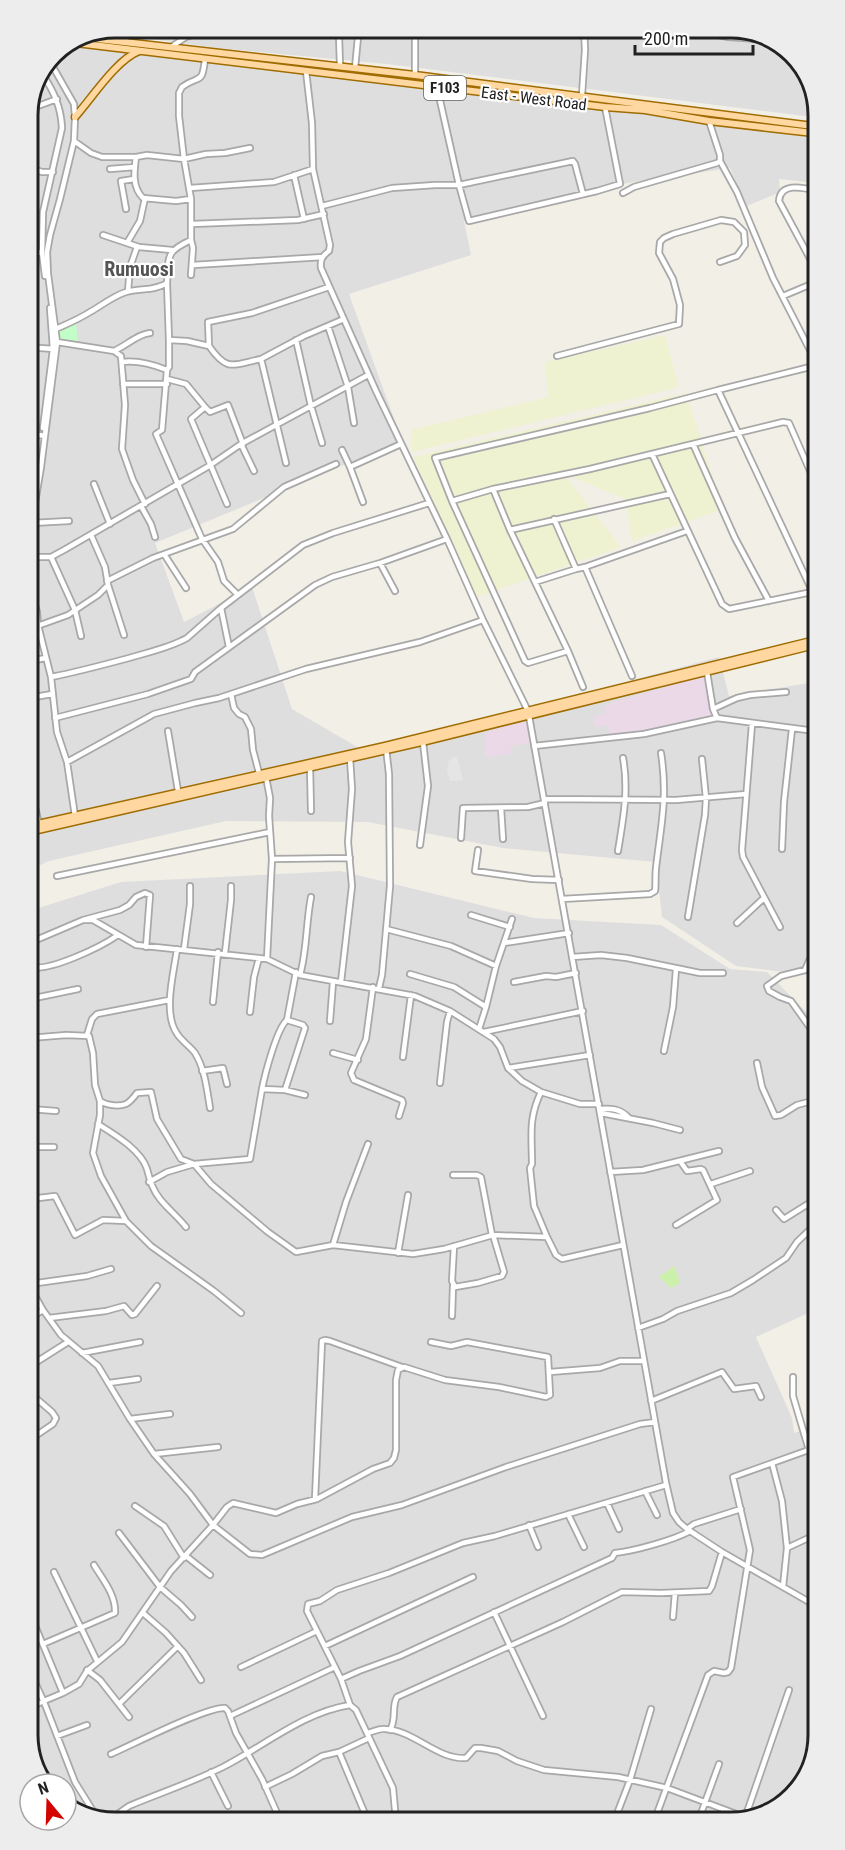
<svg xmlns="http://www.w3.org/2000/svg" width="845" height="1850" font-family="'Roboto Condensed',sans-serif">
  <rect width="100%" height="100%" fill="#f2efe7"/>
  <path fill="#dfdede" d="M115,27H737L783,45L813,86V117L387,64L217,48L101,32Z
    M69,46L653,115L813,138L814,183L779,179L780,192L747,206L730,168L628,183L464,221L471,255L349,294L402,441L155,543L184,622L252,587L292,709L359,748L581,694L719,657L729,696L815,682L816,968H813L809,975L736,966L662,917L656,862L503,848L368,822L226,821L49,861L29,870L27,109L53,52Z
    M340,871L534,918L661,925L730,969L767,972L816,1022L817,1309L756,1337L792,1418L794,1433L817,1426L818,1736L803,1784L759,1818L108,1823L66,1807V1784H46L32,1764L29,911L121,882Z"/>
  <path fill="#ecd9e8" d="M706,675L713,719L610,737L608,725L595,727L594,716L606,714L605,705Z
    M528,718L532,742L511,746V754L485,757L486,732Z"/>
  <path fill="#eff2d1" d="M665,335L679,387L412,452L411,430L548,397L545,362Z
    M686,393L723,509L632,541L625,499L563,473L621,547L477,597L413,457Z"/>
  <path fill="#cbf0a9" d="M674,1266L680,1283L671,1288L659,1277Z"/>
  <path fill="#c2ffc8" d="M76,323L78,344L60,342V330Z"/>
  <path fill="#e5e5e5" d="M457,756L463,780L450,781L447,771L449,760Z"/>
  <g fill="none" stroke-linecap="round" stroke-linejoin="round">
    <path stroke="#a4d4e3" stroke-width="1.5" d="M783,1456L802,1450"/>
    <g stroke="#a8a8a8" stroke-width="8">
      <path id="minor" d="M122,27L126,42
        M184,27L186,37
        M415,27V75
        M665,27L700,31L728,37L771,40
        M339,36L340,66
        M171,47L186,37L221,27
        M355,68L358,37
        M306,71L312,123L313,169L330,245L329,251C322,256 320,260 321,268L376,391L447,539L483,620L528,711
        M43,75C54,92 61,107 62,128L43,212L42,252L45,276
        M437,87L459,185L469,221L597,191L620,184L605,107
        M582,95L585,50L584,27
        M27,110L57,99
        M74,141L91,153L102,157H136L147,155L184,159L206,154L225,153L250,148
        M136,157C134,172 132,187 143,198L176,201L191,199
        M720,161L737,192L773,278L814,358
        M27,167L42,172H53
        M110,169L135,167
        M294,175L304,219
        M190,188L274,182L313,169
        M814,190C801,187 780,183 779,201L814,266
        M623,193L634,187L717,163L720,161V155L709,121
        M322,206L392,188L435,185H459L573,161L575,164L583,194
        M126,209L121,181L134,179
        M192,224L298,220L324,214
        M103,235L139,247L172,250
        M127,243L140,221L145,198
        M28,255L42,252
        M193,265L323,257
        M191,275L193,248L191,240V199L184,159L179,116V93L182,87C200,74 202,86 205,59
        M167,283L169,340L187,341L209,346C227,372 232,365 261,359
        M128,291L130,267L137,247
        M783,296L814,283
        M328,326L348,387L354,423
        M56,329C67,324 79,319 90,312C101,306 113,296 126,292C139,288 155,291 167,283C169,256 165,252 191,240
        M296,340L311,406L322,443
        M57,342L114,351L121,356L125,405L122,449L133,480L145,504
        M209,346L208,322L252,313L329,287
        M28,347L53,349
        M114,351C127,345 138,334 150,333
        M557,356L679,324L680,305L673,279L659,253L660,242L664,238L673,234L721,220L734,222L744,232L745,245L737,256L720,262
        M122,362C138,360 152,364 167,370L162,430L156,434L202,539L218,562L224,581L238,595
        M814,366L718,390L815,597
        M167,370L169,367V340
        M167,379L186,384L205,407L191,419L227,504
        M123,384H167
        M718,390L650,408L435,458L452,501L525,661L528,663L568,651L510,530L493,489L590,469L783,422L789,423L814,480
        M205,407L210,412L228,405L243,444
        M43,428L53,349L50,308
        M28,433L45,436
        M241,444L254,471
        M693,444L735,538L769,601
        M342,450L350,467
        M652,454L722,604L729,609L812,592
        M286,463L261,359L304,336L344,319
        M94,484L110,524
        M452,501L493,489
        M363,502L350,467L401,444
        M141,506L151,524L155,537
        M554,519L576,569L585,567L687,531
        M32,523L69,521
        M28,530L33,515L41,467L57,342L48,274L47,252L50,235L60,199L74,141L75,117L74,104L49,60
        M510,530L670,494
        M164,554L186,588
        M28,557H51L64,550L209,466L241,444L368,375
        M51,557L75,610L81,636
        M380,563L395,591
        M585,567L632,676
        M107,581L153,558L233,529L284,487L336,464
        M535,582L576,569
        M29,585L37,612L38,625L51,677L57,732L67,762L75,816
        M108,585L124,635
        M221,608L229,647
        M29,629L68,615L98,595L108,585L105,567L91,535
        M568,651L583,687
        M29,661L46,658
        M707,672L713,709L717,718L815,731
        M51,677C77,672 103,665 129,658C149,652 169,648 187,638L221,608L303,545L333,533L429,503
        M231,694L234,708L239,714L245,717L251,729L253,750L259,773
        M29,698L52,694
        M713,709L737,698L750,695L786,692
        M529,716L666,1483L673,1513L679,1522L687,1529L722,1552L818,1607
        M55,718L148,694L191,679L195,672L315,585L332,577L380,563L447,539
        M752,724L742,850L743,857L780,927
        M168,731L178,791
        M534,746L644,734L717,718
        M67,762L154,714L195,703L219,698L306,669L420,642L483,620
        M310,767L311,811
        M266,777L270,798L269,816L272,859L267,959
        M29,781L39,824
        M544,799L676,800L746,794
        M501,808L503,839
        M461,838L463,808L528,807L545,803
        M420,845L428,786L423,742
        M782,849L784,802L792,729
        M478,850L475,871L532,879L559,880
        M618,851C623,820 629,790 623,758
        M272,859L350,858
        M57,876L270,832
        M562,899L650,894L655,891C656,884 655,876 656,868C661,825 668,797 661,753
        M471,915L510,927
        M688,917L705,815L706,798L702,759
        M83,920H93L136,945L267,959L300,975L415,996L450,1011L494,1039L500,1047L508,1068L522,1081L541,1092L580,1104H599
        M737,923L764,898
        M386,929L451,946L496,966
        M816,931L815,948L805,970L781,976L767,986L769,991L780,997L791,1001L816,1036
        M29,943L83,920L120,910L129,905L136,897L145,893L150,895L146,947
        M504,943L569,933
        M177,949C174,972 163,1011 176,1032C180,1040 190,1046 195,1053C205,1069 207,1090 210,1108
        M184,949L190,904V886
        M225,953L231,900V886
        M572,957L601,955L627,958L700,973H723
        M30,967C49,972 101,947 118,935
        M410,974L454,987L486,1007
        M300,975C307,950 306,923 311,897
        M341,982L352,886L348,842L352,789L350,758
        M514,982L546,976L556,977L576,973
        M373,987L366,1039L351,1073L354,1080L402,1100L403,1103L399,1116
        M379,988L382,975L390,886L389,774L386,748
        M30,999L78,989
        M213,1002L218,952
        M250,1012L254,977L259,958
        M330,1021L333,982
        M479,1029L486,1007L496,966L512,919
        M484,1032L583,1011
        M87,1035L92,1019L97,1014L169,1000
        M30,1038L66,1035L89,1036L93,1053L95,1085L100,1101V1115L93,1153L101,1176L126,1221L151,1246L214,1291L241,1313
        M664,1051L673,1007L676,969
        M333,1053L358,1060
        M403,1057L411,995
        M757,1063L762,1087L775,1116L781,1115L797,1105L816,1100
        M508,1068L590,1055
        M202,1071L223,1068L227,1084
        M440,1083L447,1022L450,1011
        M262,1089C265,1074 277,1028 287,1020
        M285,1090L305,1028L303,1025L287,1020L296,972
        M541,1092C528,1119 532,1136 532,1164L530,1168L534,1206L547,1237
        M100,1101C106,1105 118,1107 126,1104C130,1102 134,1097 137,1093L151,1092L157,1119L181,1159L194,1164L211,1184L268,1232L296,1252L333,1245L413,1254L444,1249L493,1235L547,1237L556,1255L562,1259L623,1245
        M30,1109L56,1111
        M600,1109C612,1108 621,1109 629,1118
        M601,1113L653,1123L680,1130
        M98,1124C114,1134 141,1150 147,1169C150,1180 152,1189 160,1199C168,1209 178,1217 186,1227
        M30,1147H54
        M610,1172L643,1170L719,1151
        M453,1175H477L481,1177L492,1235
        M149,1182L167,1172L194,1164L250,1159L262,1089L285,1090L305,1095
        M711,1184L750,1171
        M30,1199L55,1196L75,1235L103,1220L126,1221
        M776,1210L784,1219L816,1199
        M676,1225L717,1200L703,1170L701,1169L687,1171L680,1161
        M333,1245L346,1202L368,1144
        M454,1246L452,1281L455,1287L478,1283L502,1276L504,1272L493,1235
        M398,1253L408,1195
        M30,1284L87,1276L111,1269
        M30,1287L43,1310L61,1335L98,1366L130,1419L154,1454L190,1494L213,1525L227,1507L233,1503L276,1513L297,1504L317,1499L373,1469L390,1463L394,1458L396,1450V1380L398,1370L404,1367L445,1380L499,1387L546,1397L550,1395L548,1357L467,1342L451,1346L431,1342
        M452,1316L453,1286
        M31,1317L43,1310
        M49,1318L106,1311L124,1306L132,1315L135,1314L157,1286
        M638,1328L663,1319L677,1311L731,1293L753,1280L786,1258L797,1242L817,1223
        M82,1353L140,1342
        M38,1361L68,1342
        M550,1372L600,1368L620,1361H644
        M793,1377V1396L809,1450
        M109,1383L138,1379
        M31,1394L52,1412L56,1418L53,1424L31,1439
        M651,1401L722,1372L734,1389L756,1386L761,1397
        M130,1419L170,1414
        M811,1449L817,1476
        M154,1454L218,1447
        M772,1463L782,1501L787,1548
        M645,1491L657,1515
        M315,1499L322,1341L325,1340L330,1341L402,1367
        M607,1503L619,1529
        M135,1506L164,1526L184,1558
        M568,1514L584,1547
        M529,1525L538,1547
        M687,1529L694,1524L741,1509
        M119,1533L160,1587L181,1605L192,1617
        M186,1556L210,1575
        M54,1572L97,1661
        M783,1587L787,1548L817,1534
        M494,1612L543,1716
        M143,1613L166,1633L184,1653L201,1680
        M31,1616L63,1693
        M673,1617L675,1593
        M43,1644L115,1613C116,1595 103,1580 94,1565
        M325,1646L473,1577
        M241,1667L317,1631
        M87,1670L100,1680L129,1717
        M32,1676L44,1702L75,1782L98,1819
        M341,1679L359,1671L400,1656L612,1558L615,1553C634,1551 674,1540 690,1531
        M119,1704L178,1646
        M32,1706L63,1693L79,1684L87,1671L122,1642L171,1571L213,1525L250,1554L262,1555L352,1517L402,1505L506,1467L640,1424L655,1422
        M230,1716L335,1667
        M390,1730C397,1719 391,1707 397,1697L563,1622L622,1592L661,1593L709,1591L712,1586L722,1552
        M367,1733C373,1732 379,1728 385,1729C414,1730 437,1760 466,1758L475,1748H481L498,1751L517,1761L544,1770L618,1777L667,1788L747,1818
        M57,1736L87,1725
        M815,1744L818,1729
        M339,1752L368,1821
        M111,1754C132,1745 208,1706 225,1708L228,1711L236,1733L262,1779L281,1822
        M211,1772L228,1806
        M265,1787L292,1774L322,1756L339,1752L369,1738
        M798,1788L813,1745L816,1744
        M745,1818L789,1690
        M615,1819L630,1780L651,1709
        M655,1819L708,1675L714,1671L724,1673L728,1672L731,1668L750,1550L733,1477L817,1447
        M699,1819L719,1764
        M379,1821L395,1817
        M396,1821L393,1788L356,1710L350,1705L341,1679L307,1611L308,1604L320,1601L337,1590L389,1573L463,1543L495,1536L666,1485
        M111,1823L119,1813L129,1806C160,1793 193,1782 223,1767C264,1746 304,1712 350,1705"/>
    </g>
    <g stroke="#9f6c00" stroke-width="9">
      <path id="major" d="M89,38L415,75L813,126
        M76,43L605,107L645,110L709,121L813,133
        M51,62L56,51
        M75,117C92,98 116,60 139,51
        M29,826L385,746L815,640
        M29,832L426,741L815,645"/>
    </g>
    <use href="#minor" stroke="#fff" stroke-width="4.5"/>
    <use href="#major" stroke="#ffd7a0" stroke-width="6"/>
  </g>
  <g text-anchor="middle" stroke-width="4.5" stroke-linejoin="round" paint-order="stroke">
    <rect fill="#fff" stroke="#646464" stroke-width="1.5" x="424" y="76" width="42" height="24" rx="4.5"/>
    <g font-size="15" font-weight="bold" fill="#212121">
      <text x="445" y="93">F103</text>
    </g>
    <g font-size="16" fill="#212121" stroke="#fff">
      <text transform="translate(534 98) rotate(7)" y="6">East - West Road</text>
    </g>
    <g font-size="20" font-weight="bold" fill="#545454" stroke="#fff">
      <text x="139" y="276">Rumuosi</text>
    </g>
  </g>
  <path d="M0 0H845V1850H0ZM115 38H731A77 77 0 0 1 808 115V1735A77 77 0 0 1 731 1812H115A77 77 0 0 1 38 1735V115A77 77 0 0 1 115 38Z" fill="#ededed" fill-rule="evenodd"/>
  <path fill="none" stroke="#212121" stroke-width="3" d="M115 38H731A77 77 0 0 1 808 115V1735A77 77 0 0 1 731 1812H115A77 77 0 0 1 38 1735V115A77 77 0 0 1 115 38Z"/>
  <g transform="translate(48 1802) rotate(341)"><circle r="28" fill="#ffffff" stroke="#a6a6a6" stroke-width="1.5"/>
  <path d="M0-4.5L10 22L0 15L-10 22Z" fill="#d30300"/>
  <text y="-9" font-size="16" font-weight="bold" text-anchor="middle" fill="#212121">N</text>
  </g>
  <path d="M635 45v9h118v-9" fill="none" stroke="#212121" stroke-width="3"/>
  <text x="644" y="45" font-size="18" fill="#212121" stroke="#ffffff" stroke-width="4.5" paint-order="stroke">200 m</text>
</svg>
